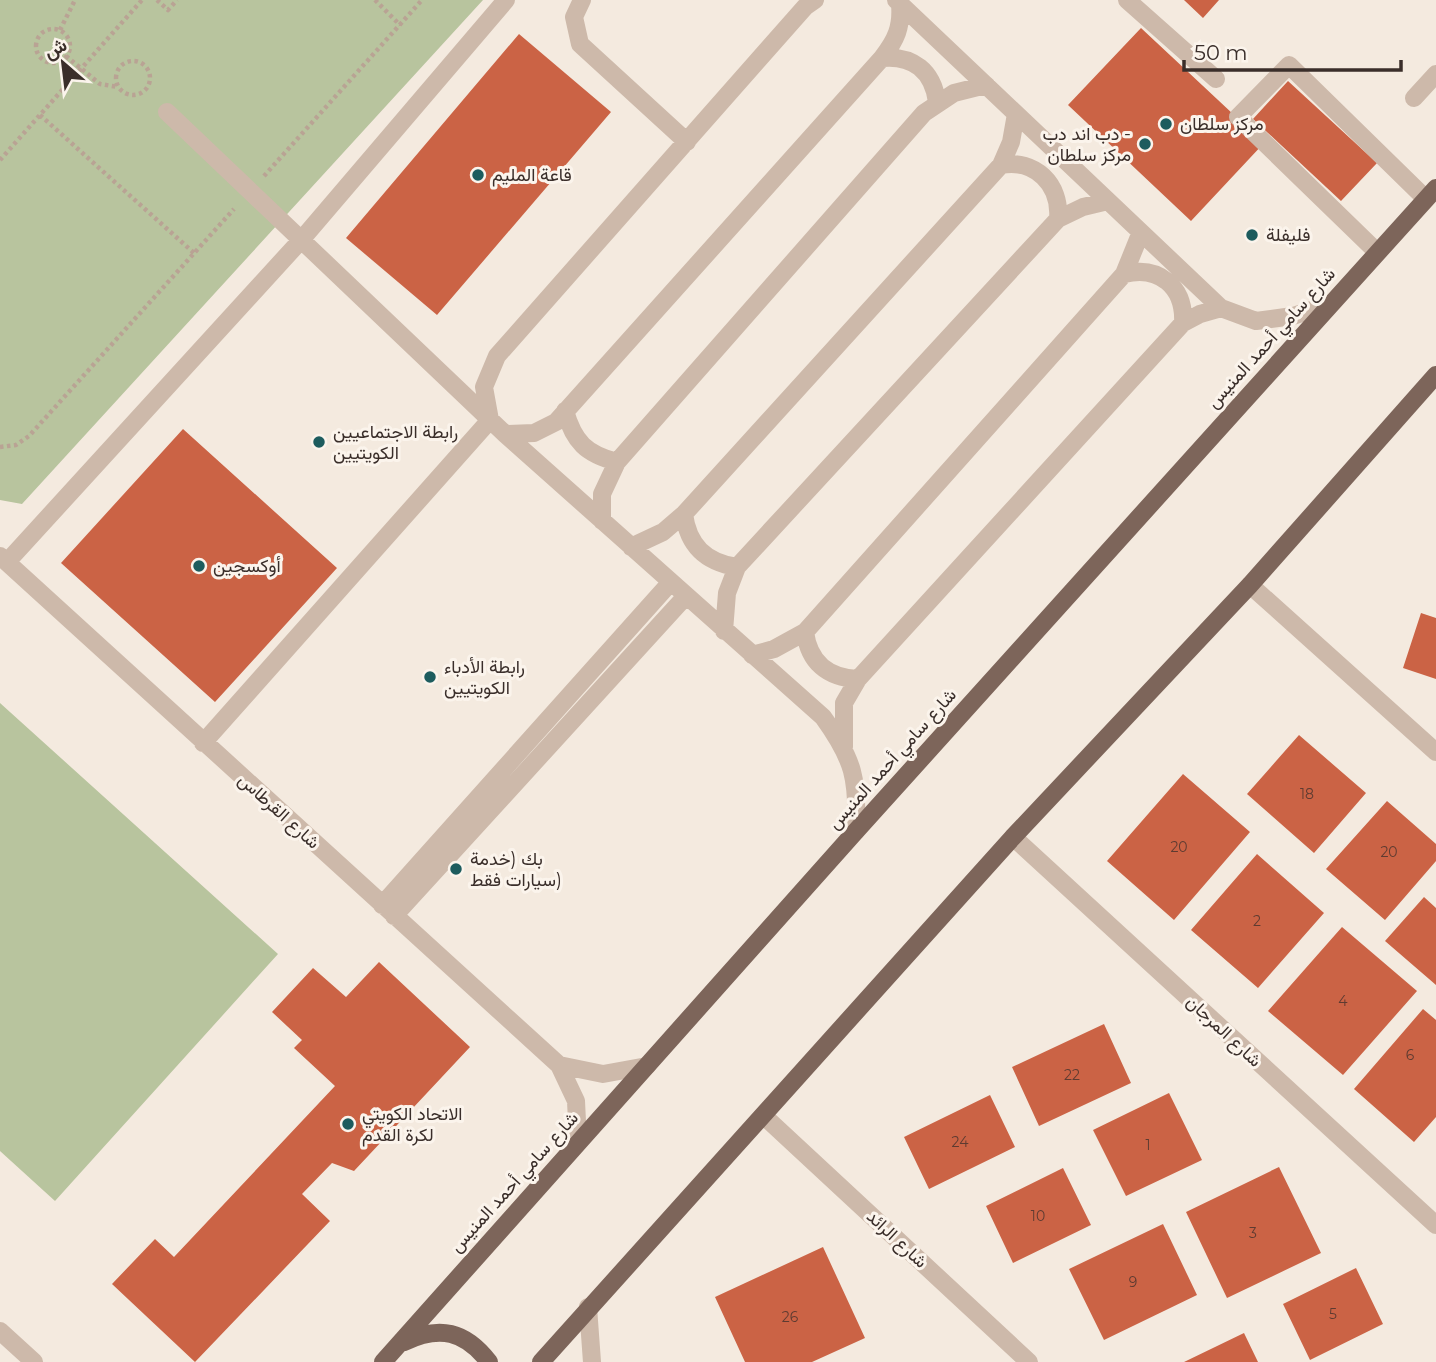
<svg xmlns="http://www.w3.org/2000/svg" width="1436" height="1362" font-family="Montserrat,Vazirmatn,sans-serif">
  <rect width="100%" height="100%" fill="#f4eadf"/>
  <path fill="#b8c49e" d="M0,0H483L22,504L0,500Z
    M0,703L278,954L55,1201L0,1151Z"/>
  <path fill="#cb6345" d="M1184,0H1219L1203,18Z
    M1141,28L1264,143L1191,221L1068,105Z
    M519,34L611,112L437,315L346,238Z
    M1288,81L1377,163L1341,201L1253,119Z
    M183,429L337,568L215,702L61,563Z
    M1421,613L1436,618V679L1403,668Z
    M1299,735L1366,793L1314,853L1247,794Z
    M1183,774L1250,832L1174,920L1107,861Z
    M1387,801L1436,844V861L1385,920L1326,869Z
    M1257,854L1324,913L1258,988L1191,930Z
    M1424,897L1436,908V985L1385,941Z
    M1342,927L1417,991L1343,1075L1268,1011Z
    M379,962L470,1047L354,1171L332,1163L302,1194L330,1221L195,1362L112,1284L155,1239L174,1257L335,1086L294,1048L302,1040L272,1012L313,968L346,997Z
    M1423,1009L1436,1020V1117L1414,1142L1354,1089Z
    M1104,1024L1131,1083L1039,1126L1012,1067Z
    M1169,1093L1202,1160L1126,1196L1093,1130Z
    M990,1095L1015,1147L929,1189L904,1137Z
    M1279,1167L1321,1253L1227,1298L1186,1212Z
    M1063,1168L1091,1225L1013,1263L986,1206Z
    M1163,1224L1197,1295L1104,1340L1069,1269Z
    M823,1247L865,1338L812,1362H745L715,1297Z
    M1356,1268L1383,1324L1310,1360L1283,1304Z
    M1244,1333L1258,1362H1184Z"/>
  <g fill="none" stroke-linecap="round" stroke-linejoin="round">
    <path stroke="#b9a394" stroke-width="4.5" stroke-dasharray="3.5 3.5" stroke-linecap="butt" d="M157,0L168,10L177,0
      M375,0L400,25
      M36 46a17 17 0 1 1 34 0a17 17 0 1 1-34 0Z
      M60,30L75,0
      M66,56L100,84L118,87
      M116 78a17 17 0 1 1 34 0a17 17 0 1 1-34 0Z
      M40,115L194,253
      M0,160L142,0
      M264,176L422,0
      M0,447L16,445L29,436L234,209"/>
    <path stroke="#cdb9aa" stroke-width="18" d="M582,0L574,17L580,44L687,142
      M896,0L1221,308L1256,321L1293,316L1330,304
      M1127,0L1216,79
      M882,58C913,55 933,71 937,102
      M1414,98L1436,74
      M167,112L505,434L823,717C854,760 858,779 856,831
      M1001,165C1035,159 1061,184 1058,219
      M1377,252L1238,117L1289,65L1426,199
      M1124,274C1159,265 1185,287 1183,323
      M565,411C574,442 586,454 617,462
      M505,434L534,433L556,422L882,58C896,40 902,27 900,4
      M684,514C688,545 705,562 737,567
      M602,521V494L617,462L924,113L954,93L986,85
      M631,547L663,532L684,514L1001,165L1011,142L1016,114
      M0,556L559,1065L576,1101L578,1142
      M7,562L302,239L506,0
      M1250,585L1436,752
      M724,631L727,593L737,567L1058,219L1083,207L1108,201
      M805,632C809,662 827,678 858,679
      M752,655L774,649L805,632L1124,274L1141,232
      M203,743L490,420L484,387L497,356L805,7L815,0
      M844,747V703L858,679L1183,323L1200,314L1221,308
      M1013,837L1436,1225
      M382,905L670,583
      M394,916L686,596
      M559,1065L603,1074L647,1066
      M764,1116L1029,1362
      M588,1307L592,1362
      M0,1331L34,1362"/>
    <path stroke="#7d655a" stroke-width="18" d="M404,1342C440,1325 465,1331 489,1362
      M383,1362L856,831L1436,188
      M541,1362L1013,837L1250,585L1436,375"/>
  </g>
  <g fill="#1d5c5e" stroke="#fbf4ec" stroke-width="2.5">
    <circle cx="1166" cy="124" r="7"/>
    <circle cx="1145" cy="144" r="7"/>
    <circle cx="478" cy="175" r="7"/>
    <circle cx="1252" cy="235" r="7"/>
    <circle cx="319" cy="442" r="7"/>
    <circle cx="199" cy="566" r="7"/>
    <circle cx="430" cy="677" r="7"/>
    <circle cx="456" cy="869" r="7"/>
    <circle cx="348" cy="1124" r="7"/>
  </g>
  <g text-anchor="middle" stroke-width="6" stroke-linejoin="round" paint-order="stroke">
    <g font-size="14" fill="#5e3b31">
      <text x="1307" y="799">18</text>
      <text x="1179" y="852">20</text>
      <text x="1389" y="857">20</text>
      <text x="1257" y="926">2</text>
      <text x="1343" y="1006">4</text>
      <text x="1410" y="1060">6</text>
      <text x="1072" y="1080">22</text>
      <text x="960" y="1147">24</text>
      <text x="1148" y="1150">1</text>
      <text x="1038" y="1221">10</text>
      <text x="1253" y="1238">3</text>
      <text x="1133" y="1287">9</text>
      <text x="1333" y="1319">5</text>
      <text x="790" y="1322">26</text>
    </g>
    <g font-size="18" fill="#3a2e2a" stroke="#fbf4ec" text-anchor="start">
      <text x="1180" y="130">مركز سلطان</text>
      <text x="1131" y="140" text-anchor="end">دب اند دب -<tspan x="1131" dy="21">مركز سلطان</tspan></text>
      <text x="492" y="181">قاعة المليم</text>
      <text x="1266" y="241">فليفلة</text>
      <text x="333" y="438">رابطة الاجتماعيين<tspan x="333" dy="21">الكويتيين</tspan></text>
      <text x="213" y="572">أوكسجين</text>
      <text x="444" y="673">رابطة الأدباء<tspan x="444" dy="21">الكويتيين</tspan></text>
      <text x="470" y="865">بك (خدمة<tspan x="470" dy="21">سيارات فقط)</tspan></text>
      <text x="362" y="1120">الاتحاد الكويتي<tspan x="362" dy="21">لكرة القدم</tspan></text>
    </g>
    <g font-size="18" fill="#3a2e2a" stroke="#fbf4ec">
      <text transform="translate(1271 338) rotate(-48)" y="6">شارع سامي أحمد المنيس</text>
      <text transform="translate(892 759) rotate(-48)" y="6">شارع سامي أحمد المنيس</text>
      <text transform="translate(279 811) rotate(42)" y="6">شارع القرطاس</text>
      <text transform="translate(1224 1031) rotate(43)" y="6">شارع المرجان</text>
      <text transform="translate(514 1182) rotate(-48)" y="6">شارع سامي أحمد المنيس</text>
      <text transform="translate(897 1239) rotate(43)" y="6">شارع الرائد</text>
    </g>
  </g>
  <g transform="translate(63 63) rotate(332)" stroke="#fbf4ec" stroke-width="5" paint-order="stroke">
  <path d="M0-5L12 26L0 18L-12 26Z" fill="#3a2e2a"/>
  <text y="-10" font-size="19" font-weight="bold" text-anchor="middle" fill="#3a2e2a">ش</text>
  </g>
  <path d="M1184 60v10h217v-10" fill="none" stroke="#3a2e2a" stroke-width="3.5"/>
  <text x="1194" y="60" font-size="21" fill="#3a2e2a" stroke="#fbf4ec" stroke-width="5" paint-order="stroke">50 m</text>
</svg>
